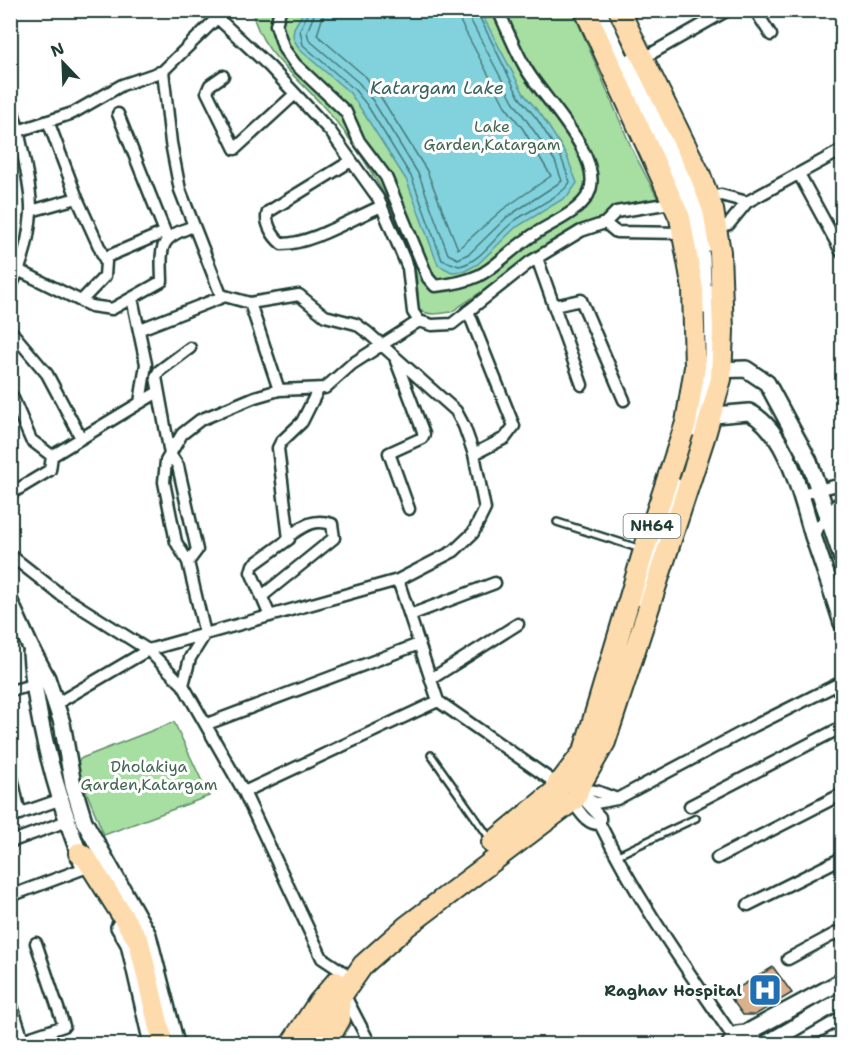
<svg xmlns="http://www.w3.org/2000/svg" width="853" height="1055" font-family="'Shantell Sans',sans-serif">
  <rect width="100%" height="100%" fill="#fff"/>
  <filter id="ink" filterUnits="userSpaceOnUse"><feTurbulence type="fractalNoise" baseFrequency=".0167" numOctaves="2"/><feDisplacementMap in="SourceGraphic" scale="12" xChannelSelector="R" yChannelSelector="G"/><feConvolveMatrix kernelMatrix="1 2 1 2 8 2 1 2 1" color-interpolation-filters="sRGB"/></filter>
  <g filter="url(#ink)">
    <path fill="#a7dea2" stroke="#638e6b" stroke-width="1.5" d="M252,11H573L632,149L658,199L660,207L652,212L585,223L451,312C439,314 430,316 419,310C418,299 418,286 416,274C405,220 358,144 321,104C294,73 261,53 252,11Z
      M174,722L209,796L104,835L75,764L82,758Z"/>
    <path fill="#82d2dd" stroke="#5a9699" stroke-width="1.5" d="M304,11H480L524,94L542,116L566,154L577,183L568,196L515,228L478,264L465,271L452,272L438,265L407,181L361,109L350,93L299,49L293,37L294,28Z"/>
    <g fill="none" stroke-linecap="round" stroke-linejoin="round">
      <path stroke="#477978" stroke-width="1.5" d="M309,10L300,30L303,45L354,89L367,105L412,178L442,260L459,266C480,263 496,235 513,222C527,211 563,196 570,182L561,157L537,119L519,97L476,10
        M316,10L307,32L309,40L359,83L373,101L419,175L448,254L458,259L470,253L507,217L562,181L555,161L513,101L470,19L468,10
        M325,10L317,35L366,77L380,96L427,171L458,249L502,210L551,176L523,129L505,106L461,23L459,10"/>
    </g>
    <path fill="#dbb08c" stroke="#1f3d34" stroke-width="1.5" d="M773,967L792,993L755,1015H743L728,994Z"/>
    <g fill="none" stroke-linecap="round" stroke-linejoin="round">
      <g stroke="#1f3d34" stroke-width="10">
        <path id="lane" d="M557,522L641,549
          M431,755L491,840
          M616,856L696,818
          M816,1044L842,1030"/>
      </g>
      <g stroke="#1f3d34" stroke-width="15">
        <path id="street" d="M209,10L270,67L330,131L378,198L408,268L413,312L419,321L432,325L452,324L530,262L581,231L605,223L616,212L677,202
          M280,10L276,25L284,49L295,64L346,112L359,141L386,177L428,278L435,286C493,280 490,264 533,235C551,223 578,213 588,195C607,160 545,100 528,72C516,53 508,31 498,10
          M755,10L771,35
          M640,60L728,10
          M223,76L210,85L207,92L235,149L294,95
          M10,103C18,124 32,191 31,213C29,238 22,266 10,288
          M118,114L167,237
          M48,121L77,198L106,262L105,276L81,301
          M18,131L73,113L122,85L163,71L218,17
          M351,161L268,212C264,222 273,237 282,244C312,244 353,218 382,206
          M799,174L842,253
          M705,198L721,195L747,202
          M31,211L77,198
          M605,223L616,232L685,233
          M713,229L729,224L747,202L842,150
          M104,258L165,232
          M537,258L582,385
          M20,271L91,306L112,309L162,281C161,246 158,238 194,226
          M132,298L146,364L140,403
          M250,303L279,390
          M554,306L581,300L624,400
          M468,311L514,426L505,438L474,454
          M143,328L225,296
          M10,330L47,374L81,438
          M396,361L424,434L422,438L389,453L409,509
          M12,396L31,440L52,456
          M10,494L50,470L52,456L158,392
          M801,494L842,484
          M813,534L842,499
          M10,555L61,595L148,650L183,685L244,792L322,958L343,972
          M188,562L197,550L178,466L170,454L156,377L159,371L190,348
          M398,580L438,701
          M261,597L334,538L332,524C313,518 304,526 289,536
          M410,615L495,583
          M270,616L251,572L253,565L289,539L278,448L281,442L302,422L318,390
          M431,679L518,624
          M183,685L190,658L205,634L188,562L176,542L164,482L166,461L182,434L200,420L255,397L279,390L325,388L352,364L419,321
          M10,691L33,685
          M56,704L148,650L398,580L454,551L473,533L485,509L474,454L464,426L456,411L367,332L356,324L325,316L299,295L250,303L221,295L180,190L171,143L163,71
          M207,724L419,644
          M10,768L20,814
          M578,789L596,791L617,799
          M244,792L438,701L557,784
          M578,795L596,803L617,799L754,726L842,682
          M572,801C580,811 586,825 600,824
          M587,803L600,817V824C637,900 686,968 733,1037
          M690,806L842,727
          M10,817L59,800
          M10,842L67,821
          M717,858L842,794
          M10,896L85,868
          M748,905L842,858
          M788,959L842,930
          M343,992L370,1044
          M10,1000L23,1040
          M10,1044L64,1026L36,943"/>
      </g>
      <g stroke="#1f3d34" stroke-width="20">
        <path id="secondary" d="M598,10L693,215L702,257L704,306
          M633,60L698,199L709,243
          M713,370L746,369L767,383L809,461L842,558
          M703,416L749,412C788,432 801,497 813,536C823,565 833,594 842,623
          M693,428L713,354L712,293
          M644,600L648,587L646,578L675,486
          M10,602L31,648L47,678L62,723L73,785L84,821L148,935L176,1044
          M31,653C36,724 57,795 82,862
          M119,927L129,944L152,1044
          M746,1033L842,981
          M730,1044L737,1034L746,1033L753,1036
          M766,1044L842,1000"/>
      </g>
      <g stroke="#1f3d34" stroke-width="24">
        <path id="highway" d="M562,780L584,751L644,550L686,423L695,367L693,289L680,218L585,10
          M578,789L605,742L705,435L721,379L723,331L720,252L713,210L700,175L619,10
          M492,843L555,791
          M79,853L86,858L139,942L163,1044
          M291,1044L318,1003L336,982
          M308,1044L363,965L407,926L575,799L578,791L577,785L566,779L558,783L555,791L561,801L568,802
          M326,1044L340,1019L339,997"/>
      </g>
      <use href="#lane" stroke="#fff" stroke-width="5"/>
      <use href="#street" stroke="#fff" stroke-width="10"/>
      <use href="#secondary" stroke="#fff" stroke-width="15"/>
      <use href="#highway" stroke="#fedbac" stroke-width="20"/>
    </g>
  </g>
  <defs>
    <g id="hospital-square" transform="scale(1.725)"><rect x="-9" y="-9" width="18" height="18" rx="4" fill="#1f6fb2" stroke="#fff"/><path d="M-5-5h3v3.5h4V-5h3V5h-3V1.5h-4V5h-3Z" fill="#fff"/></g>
  </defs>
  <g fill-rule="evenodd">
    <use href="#hospital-square" x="765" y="990"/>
  </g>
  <g text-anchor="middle" stroke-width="6" stroke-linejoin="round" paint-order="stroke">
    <rect fill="#fff" stroke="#627771" stroke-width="1.5" x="623.5" y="514" width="57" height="24" rx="4.5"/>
    <g font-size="15" font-weight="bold" fill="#1f3d34">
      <text x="652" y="531">NH64</text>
    </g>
    <g font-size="16" fill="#416550" stroke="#fff">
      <text x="492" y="132">Lake<tspan x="492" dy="18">Garden,Katargam</tspan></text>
      <text x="149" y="772">Dholakiya<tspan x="149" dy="18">Garden,Katargam</tspan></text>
    </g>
    <g font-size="16" font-weight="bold" fill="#1f3d34" stroke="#fff" text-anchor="end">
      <text x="742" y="996">Raghav Hospital</text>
    </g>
    <g font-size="18" font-style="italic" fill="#38625e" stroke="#fff">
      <text x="437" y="94">Katargam Lake</text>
    </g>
  </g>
  <rect width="853" height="1055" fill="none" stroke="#fff" stroke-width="36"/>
  <rect x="18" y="18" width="817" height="1019" fill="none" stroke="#1f3d34" stroke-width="2" filter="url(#ink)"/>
  <g transform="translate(63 63) rotate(337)" stroke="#ffffff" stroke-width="4.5" paint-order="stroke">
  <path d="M0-4.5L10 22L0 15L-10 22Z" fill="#1f3d34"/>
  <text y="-9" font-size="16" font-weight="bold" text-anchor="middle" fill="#1f3d34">N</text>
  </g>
</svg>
